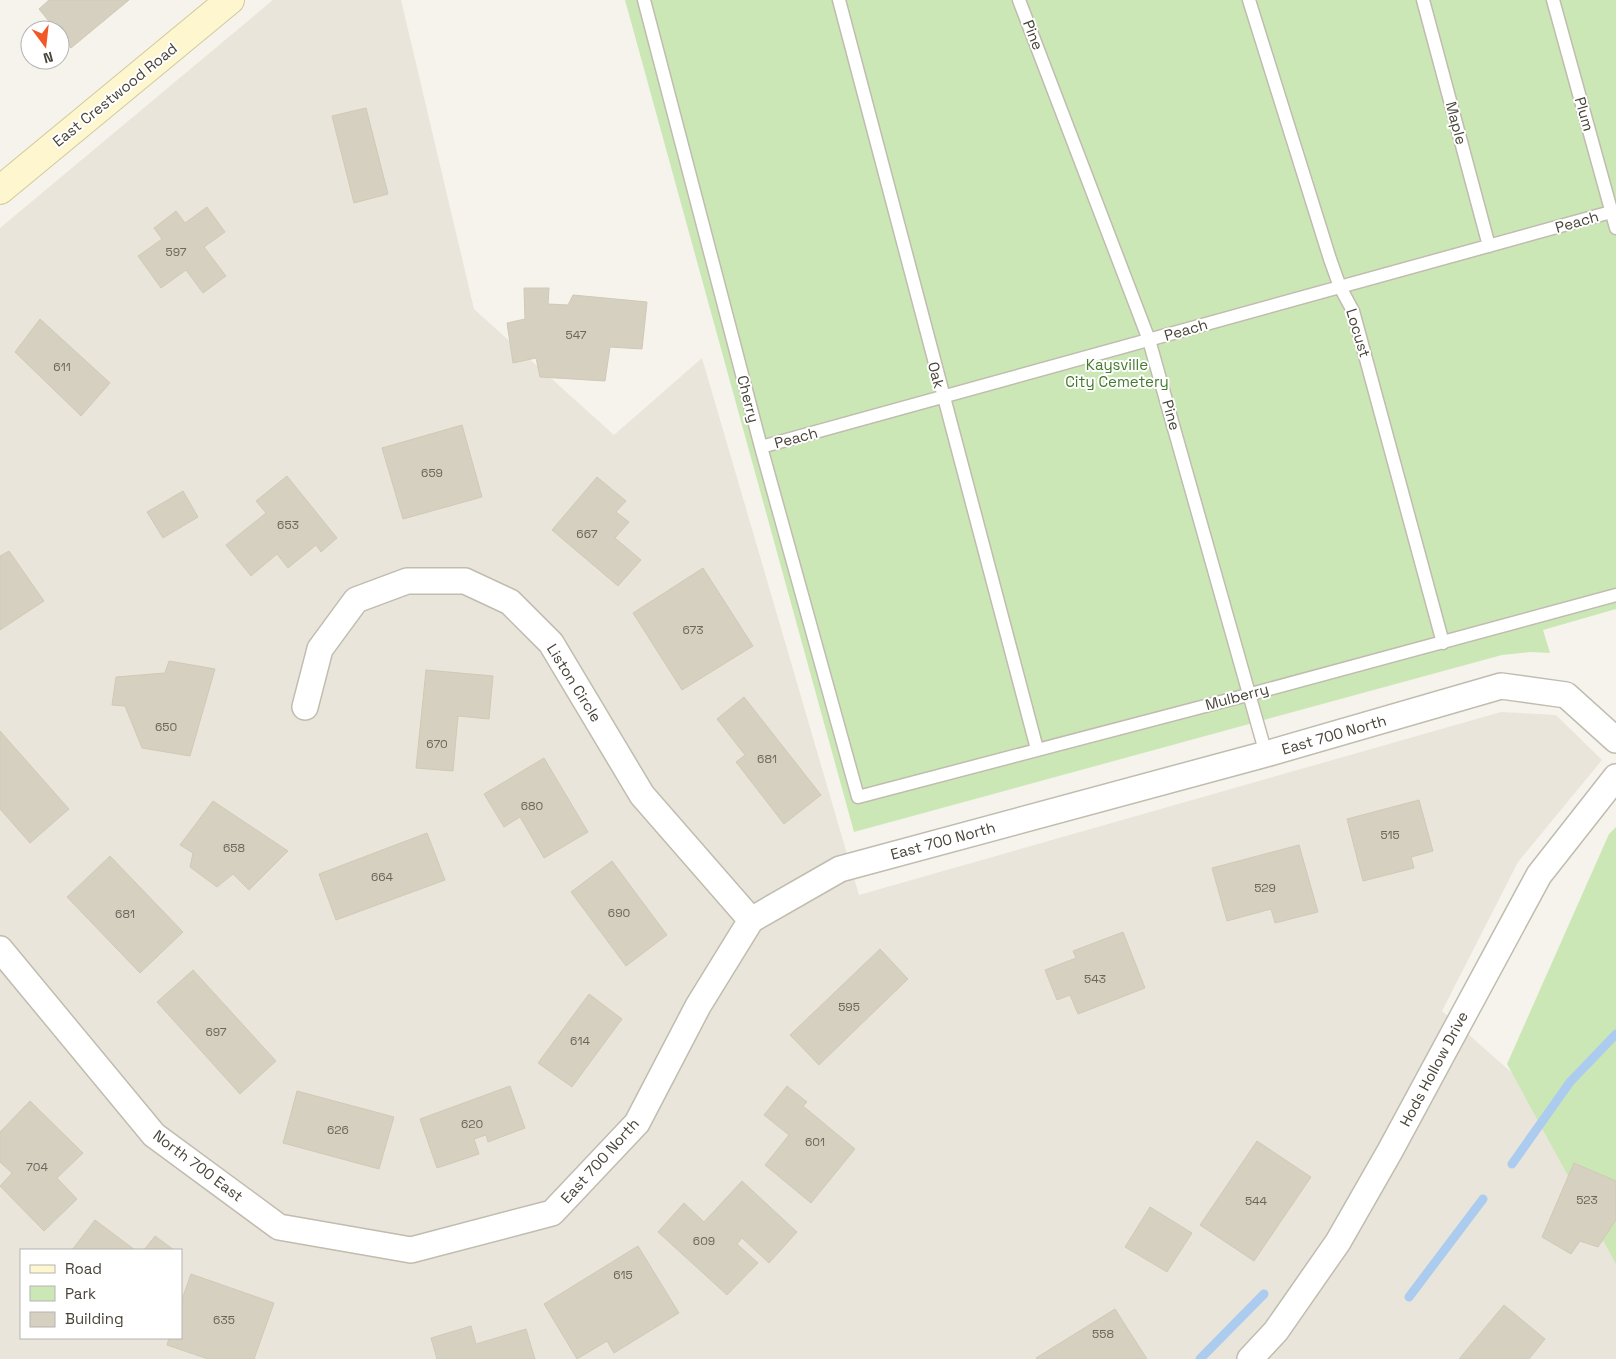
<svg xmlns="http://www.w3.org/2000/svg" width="1616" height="1359" font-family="'Space Grotesk',sans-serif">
  <rect width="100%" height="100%" fill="#f5f3eb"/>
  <path fill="#e9e5da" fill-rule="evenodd" d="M273,0H401L474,309L614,435L702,358L859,895L1501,712L1556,715L1602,760L1518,862L1442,1011L1616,1165V1359H0V228ZM21,1250H181V1338H21Z"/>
  <path fill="#cce7b6" d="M625,0H1616V609L1543,630L1550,653L1530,652L1502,655L854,832Z
    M1616,827V1264L1507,1064L1609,834Z"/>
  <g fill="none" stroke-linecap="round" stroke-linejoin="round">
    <path stroke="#abccef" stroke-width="9" d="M1512,1164L1570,1082L1616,1034
      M1409,1297L1483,1199
      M1200,1359L1264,1294"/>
  </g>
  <path fill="#d6d0c1" stroke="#d1c9b4" d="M49,0H129L71,48L60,35V30H56L39,9Z
    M366,108L388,194L354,203L332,116Z
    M207,207L225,232L204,247L226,276L203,293L186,270L161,288L138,256L162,239L154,228L176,211L185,223Z
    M524,288H549L548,304L568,305L573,295L647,302L642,349L610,347L605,381L540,377L536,358L513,363L507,323L525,319Z
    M40,319L110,383L81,416L15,352Z
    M462,425L482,497L403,519L382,448Z
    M287,476L337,538L321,552L316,545L288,568L277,554L251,576L226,545L266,513L256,501Z
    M597,477L626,501L616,512L629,522L615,538L641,560L618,586L552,530Z
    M183,491L198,517L163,538L147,512Z
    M9,551L44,601L0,630V556Z
    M703,568L753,646L682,690L633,613Z
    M169,661L215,669L190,756L142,748L125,706L112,705L116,677L165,673Z
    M426,670L493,676L489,719L458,716L453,771L416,768Z
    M744,697L821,795L784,824L736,762L745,755L717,719Z
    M0,731L69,809L30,843L0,809Z
    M544,758L588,832L544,858L520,817L504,827L484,794Z
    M1419,800L1433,851L1411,857L1414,868L1363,881L1347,819Z
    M213,801L288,851L249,890L233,874L217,887L190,867L193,853L180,845Z
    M427,833L445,880L336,920L319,874Z
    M1299,845L1318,912L1275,923L1271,909L1227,921L1212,868Z
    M110,856L183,932L140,973L67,897Z
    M612,861L667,935L626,966L571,892Z
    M1123,932L1145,988L1078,1014L1070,995L1057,1000L1045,970L1076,958L1073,951Z
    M880,949L908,979L819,1065L790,1035Z
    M193,970L276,1061L240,1094L157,1002Z
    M589,994L622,1019L572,1087L538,1063Z
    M510,1086L525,1128L488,1142L486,1135L474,1139L479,1154L437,1168L420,1119Z
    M787,1086L807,1102L803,1106L855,1149L811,1203L765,1165L789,1135L764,1115Z
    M297,1091L394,1117L379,1169L283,1143Z
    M30,1101L83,1153L57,1178L77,1199L44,1231L0,1186L12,1173L0,1162V1132Z
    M1257,1141L1311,1177L1254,1261L1200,1225Z
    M1574,1163L1616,1181V1220L1598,1247L1580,1241L1571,1254L1542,1237Z
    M742,1181L797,1232L769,1263L742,1238L737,1244L758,1263L727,1295L658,1232L684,1203L704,1222Z
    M1150,1207L1192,1233L1167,1272L1125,1247Z
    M95,1220L135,1250H72Z
    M155,1236L174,1250H144Z
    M638,1246L679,1313L614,1353L607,1341L577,1359L544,1304Z
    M191,1274L274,1303L254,1359H208L167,1345L169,1338H181V1302Z
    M1504,1305L1545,1339L1529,1359H1459Z
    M1115,1309L1147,1359H1037L1036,1358Z
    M471,1326L476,1344L526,1329L535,1359H437L431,1338Z"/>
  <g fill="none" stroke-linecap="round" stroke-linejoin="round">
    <g stroke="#c0bcae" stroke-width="15">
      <path id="lane" d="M644,0L761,447L858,797L1251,694L1616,595
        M839,0L1037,749
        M1019,0L1149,340L1266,754
        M1249,0L1330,259L1340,287L1353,311L1443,643
        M1423,0L1489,246
        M1553,0L1616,228
        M761,447L1611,212"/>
    </g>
    <g stroke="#c0bcae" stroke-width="28">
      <path id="street" d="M305,707L320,649L356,600L407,581H465L510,602L551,643L642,795L751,920
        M0,949L154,1135L279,1227L411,1250L552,1213L637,1123L698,1006L751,920L840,869L1266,754L1501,686L1566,695L1616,740
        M1250,1359L1276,1331L1338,1242L1390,1151L1539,875L1616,777"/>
    </g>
    <g stroke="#d3c99c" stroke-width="30">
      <path id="secondary" d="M0,190L230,0"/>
    </g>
    <use href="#lane" stroke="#fff" stroke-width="12"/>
    <use href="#street" stroke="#fff" stroke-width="25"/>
    <use href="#secondary" stroke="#fdf6ce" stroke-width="28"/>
  </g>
  <g text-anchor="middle" stroke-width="4" stroke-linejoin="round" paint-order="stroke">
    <g font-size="12" fill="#6c675b">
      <text x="176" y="256">597</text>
      <text x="576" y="339">547</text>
      <text x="62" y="371">611</text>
      <text x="432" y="477">659</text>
      <text x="288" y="529">653</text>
      <text x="587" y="538">667</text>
      <text x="693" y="634">673</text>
      <text x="166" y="731">650</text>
      <text x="437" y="748">670</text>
      <text x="767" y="763">681</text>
      <text x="532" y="810">680</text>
      <text x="1390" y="839">515</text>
      <text x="234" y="852">658</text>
      <text x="382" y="881">664</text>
      <text x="1265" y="892">529</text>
      <text x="619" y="917">690</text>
      <text x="125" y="918">681</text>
      <text x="1095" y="983">543</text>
      <text x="849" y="1011">595</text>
      <text x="216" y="1036">697</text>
      <text x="580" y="1045">614</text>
      <text x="472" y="1128">620</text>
      <text x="338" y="1134">626</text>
      <text x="815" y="1146">601</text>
      <text x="37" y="1171">704</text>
      <text x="1587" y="1204">523</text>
      <text x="1256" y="1205">544</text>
      <text x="704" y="1245">609</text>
      <text x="623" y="1279">615</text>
      <text x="224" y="1324">635</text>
      <text x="1103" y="1338">558</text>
    </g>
    <g font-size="15" fill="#494439" stroke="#fff">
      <text transform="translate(1033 35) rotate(69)" y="5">Pine</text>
      <text transform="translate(115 95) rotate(-39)" y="5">East Crestwood Road</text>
      <text transform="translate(1584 114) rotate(74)" y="5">Plum</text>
      <text transform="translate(1456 123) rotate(75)" y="5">Maple</text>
      <text transform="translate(1577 222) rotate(-16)" y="5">Peach</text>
      <text transform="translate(1186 330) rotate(-16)" y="5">Peach</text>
      <text transform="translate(1358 333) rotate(73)" y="5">Locust</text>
      <text transform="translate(936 375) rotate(75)" y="5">Oak</text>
      <text transform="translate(748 399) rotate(75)" y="5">Cherry</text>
      <text transform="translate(1171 415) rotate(74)" y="5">Pine</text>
      <text transform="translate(796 438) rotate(-15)" y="5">Peach</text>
      <text transform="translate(574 683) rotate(58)" y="5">Liston Circle</text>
      <text transform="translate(1237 697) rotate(-15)" y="5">Mulberry</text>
      <text transform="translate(1334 735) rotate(-16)" y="5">East 700 North</text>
      <text transform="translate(943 841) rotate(-15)" y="5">East 700 North</text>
      <text transform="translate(1434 1069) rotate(-62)" y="5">Hods Hollow Drive</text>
      <text transform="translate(600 1161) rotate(-48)" y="5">East 700 North</text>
      <text transform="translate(198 1166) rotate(37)" y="5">North 700 East</text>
    </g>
    <g font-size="15" fill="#437a2d" stroke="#fff">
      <text x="1117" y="370">Kaysville<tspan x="1117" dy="17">City Cemetery</tspan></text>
    </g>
  </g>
  <rect x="20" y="1249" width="162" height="90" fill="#ffffff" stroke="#b6b4b0"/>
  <rect x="30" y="1265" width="25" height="8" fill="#fdf6ce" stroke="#b6b4b0"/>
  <text x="65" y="1274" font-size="15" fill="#494439">Road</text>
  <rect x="30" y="1286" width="25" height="15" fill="#cce7b6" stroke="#b6b4b0"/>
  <text x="65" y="1299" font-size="15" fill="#494439">Park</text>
  <rect x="30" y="1312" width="25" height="15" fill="#d6d0c1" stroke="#b6b4b0"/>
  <text x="65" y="1324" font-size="15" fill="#494439">Building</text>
  <g transform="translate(45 45) rotate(165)"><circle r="24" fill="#ffffff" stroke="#b6b4b0"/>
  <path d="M0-4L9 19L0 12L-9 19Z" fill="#f25825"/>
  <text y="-8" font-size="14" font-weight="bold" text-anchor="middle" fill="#494439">N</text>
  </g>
</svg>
